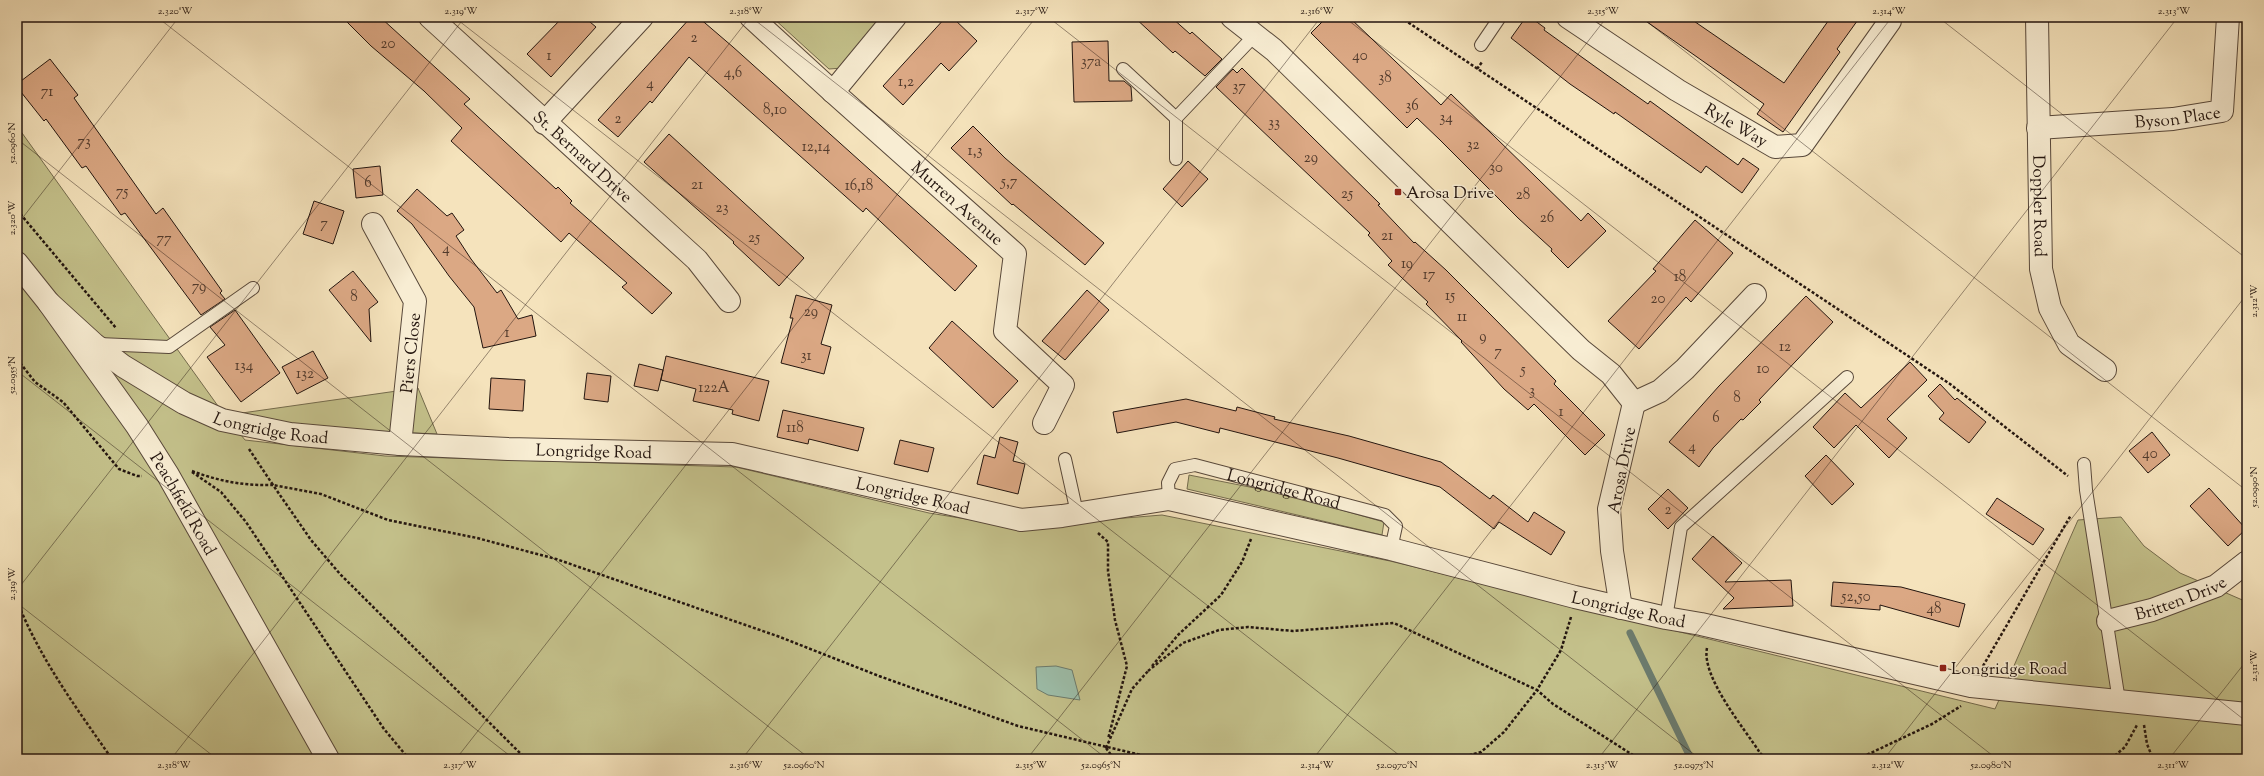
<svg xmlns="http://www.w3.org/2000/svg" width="2264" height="776" font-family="'Sorts Mill Goudy',serif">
  <rect width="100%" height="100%" fill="#f5e3bc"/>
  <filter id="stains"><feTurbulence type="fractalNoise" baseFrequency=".005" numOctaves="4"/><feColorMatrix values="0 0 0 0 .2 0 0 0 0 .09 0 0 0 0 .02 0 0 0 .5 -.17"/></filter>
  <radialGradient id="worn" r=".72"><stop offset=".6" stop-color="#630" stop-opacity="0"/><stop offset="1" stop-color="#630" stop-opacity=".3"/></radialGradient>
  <path fill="#c4c18b" stroke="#746b4d" d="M772,17H887L843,68L829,69Z
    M17,126L218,406L245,440L385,456L736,467L929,513L1016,527L1162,515L1390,561L1995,709L2078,520L2121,517L2144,546L2180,573L2247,602V759H17Z
    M418,388L437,434L332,429L255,419L242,413Z
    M1189,475L1285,494L1384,522L1382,535L1187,489Z"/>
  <path fill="#9dbfab" stroke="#6c7b6d" d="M1056,666L1072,670L1080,700L1048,695L1037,689L1036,667Z"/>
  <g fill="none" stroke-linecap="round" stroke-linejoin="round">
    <path stroke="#6c7b6d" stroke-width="7" d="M1630,633L1691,759"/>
  </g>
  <path fill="#dba884" stroke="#23150f" d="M342,17H380L470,99L464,104L556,189L558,187L572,201L570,203L672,293L652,314L622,287L627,283L569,233L561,242L451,141L462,128L424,91L371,46Z
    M563,17H584L596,27L551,77L527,54Z
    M691,17H698L733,47L977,266L955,291L866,208L863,212L689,57L652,103L650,101L618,137L598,120Z
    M946,17H952L977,41L949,71L941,63L903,105L883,86Z
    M1134,17H1171L1190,34L1192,32L1222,59L1205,76L1175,51L1173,53Z
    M1327,17H1349L1441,105L1451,94L1581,221L1588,213L1606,231L1568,268L1551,251L1552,249L1518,218L1440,140L1417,118L1407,128L1311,33Z
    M1526,17H1530L1545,28L1544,30L1604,73L1648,104L1650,101L1738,165L1743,158L1759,169L1742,193L1706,166L1701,173L1615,112L1614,114L1570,84L1511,38Z
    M1640,17H1688L1784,83L1831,17H1860L1837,49L1840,52L1783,132L1757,114L1764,104Z
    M1108,41L1109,81H1124L1131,87L1132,101L1074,102L1072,42Z
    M50,59L78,95L74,98L156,214L163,208L222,291L220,293L225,299L201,315L125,213L121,215L86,166L82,168L46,119L44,121L17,87V84Z
    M1242,68L1380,204L1378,205L1414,243L1415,242L1446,270L1490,314L1556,381L1554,384L1605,435L1585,455L1534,404L1528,410L1504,389L1461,342L1462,341L1426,304L1428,302L1388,265L1392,261L1368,235L1370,233L1216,87L1233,69L1237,73Z
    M973,126L1005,158L1104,243L1085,265L1013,204L1012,205L951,148Z
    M669,134L804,258L779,286L733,243L734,242L644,162Z
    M1188,161L1208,179L1182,207L1163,189Z
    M380,166L383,195L356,198L353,169Z
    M417,189L447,216L452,213L464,230L456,236L471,259L497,293L501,290L518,319L532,315L536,336L483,348L474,307L449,276L412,224L397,211Z
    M314,201L344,211L333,244L303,234Z
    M1695,220L1733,253L1691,302L1686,297L1639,349L1608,321L1656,271L1653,269Z
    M353,271L378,302L369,309L371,342L329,290Z
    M1087,290L1109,310L1065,360L1042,341Z
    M796,295L832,305L821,344L831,347L824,374L781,363L793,318H790Z
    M1806,296L1833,322L1759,400L1761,402L1743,420L1741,419L1713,448L1699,467L1669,442L1719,386Z
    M235,310L280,373L241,402L207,357L225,345L210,327Z
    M952,321L1018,381L993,408L929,348Z
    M313,351L328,378L297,394L282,367Z
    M666,356L769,381L759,421L732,414L733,410L693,401L696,389L661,380Z
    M1910,362L1927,380L1887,419L1907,438L1889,458L1856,425L1834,448L1813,427L1845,393L1861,408Z
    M639,364L663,370L658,391L634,386Z
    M587,373L611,376L608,402L584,399Z
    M491,378L525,380L523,411L489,409Z
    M1940,384L1955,400L1957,398L1986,422L1969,443L1939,419L1944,413L1928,396Z
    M1186,399L1236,411L1237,407L1275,417L1274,419L1349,436L1441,462L1490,499L1493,495L1528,522L1534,512L1565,532L1551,555L1499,522L1494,529L1440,487L1338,458L1220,428L1219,433L1176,422L1117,433L1113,412Z
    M783,410L864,428L858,451L809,439L808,444L777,437Z
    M2152,432L2170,455L2148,473L2129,451Z
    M1000,437L1018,442L1013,461L1025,464L1018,494L977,484L984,455L995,458Z
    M900,440L934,448L928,472L894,464Z
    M1826,455L1854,484L1832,505L1805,476Z
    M2209,488L2246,529L2228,546L2190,506Z
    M1668,489L1688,508L1668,529L1648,509Z
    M1997,498L2044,529L2033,545L1986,514Z
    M1713,536L1742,563L1725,582L1791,580L1793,606L1723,609L1734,598L1692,559Z
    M1833,582L1901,587L1965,604L1959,627L1880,605V610L1831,606Z"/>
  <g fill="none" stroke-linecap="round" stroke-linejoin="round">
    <g stroke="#58483a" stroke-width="14">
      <g id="service">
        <path d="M1481,45L1500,17"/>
        <path d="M1123,69L1176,118L1255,35"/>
        <path d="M1176,118V159"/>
        <path d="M99,344L169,347L253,288"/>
        <path d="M1065,459L1077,513"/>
        <path d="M2084,464L2086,490L2119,701"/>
        <path id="s1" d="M1169,499L1168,483L1175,469L1195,465L1385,515L1396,526L1391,549"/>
        <path d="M1666,618L1681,527L1847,377"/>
      </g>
    </g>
    <g stroke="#58483a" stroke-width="24">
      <g id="minor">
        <path id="s2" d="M430,17L697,260L729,301"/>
        <path id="s3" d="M751,17L833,92L1015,254L1005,331L1063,385L1044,423"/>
        <path d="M1232,17L1274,50L1581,350L1611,374L1634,403L1609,509L1612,551L1621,608"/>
        <path id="s4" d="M1568,17L1677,90L1775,147L1802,145L1890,21V17"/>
        <path id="s5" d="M2037,17L2041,269L2050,308L2069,344L2105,370"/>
        <path d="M833,92L895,17"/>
        <path d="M544,123L642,17"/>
        <path id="s6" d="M2038,128L2173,119L2222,111L2228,17"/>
        <path d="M373,224L415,301L400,444"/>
        <path d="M1634,403L1660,391L1685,369L1755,295"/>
        <path id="s7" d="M2108,621L2152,610L2216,586L2247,562"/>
      </g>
    </g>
    <g stroke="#58483a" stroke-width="24">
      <g id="tertiary">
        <path id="s8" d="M17,263L49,303L137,426L168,475L328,759"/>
        <path id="s9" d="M49,303L94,344L123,366L184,403L222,420L290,434L400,444L508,449L732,454L1021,520L1062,516L1169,499L1391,549L1575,597L1666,618L1701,624L1971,686L2247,714"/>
      </g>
    </g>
    <path stroke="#23150f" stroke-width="2.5" stroke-dasharray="3 2" stroke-linecap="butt" d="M1400,17L1950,384L2068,476
      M1477,69L1482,62
      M17,210L116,328
      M17,359L35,382L63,402L119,469L137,476H142
      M249,449L273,485L321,494L388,520L477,538L556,559L780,637L879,676L1018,726L1158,759
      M192,471C218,481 245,486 273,485L311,540L340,574L526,759
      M192,472L221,492L246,522L384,729L409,759
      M1098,533L1108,542V571L1115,620L1127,666L1108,739
      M17,601C40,659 77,709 112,759
      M1571,617L1561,650L1537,690L1553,704L1639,759
      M1707,648C1701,677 1745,729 1760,753L1767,759
      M1152,666L1178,635L1221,595L1242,562L1251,539
      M1983,666L2071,515
      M1148,671L1183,643L1219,630L1248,627L1293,631L1394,623L1537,690L1504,732L1481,752L1456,759
      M2144,725L2147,744L2153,759
      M1106,748L1132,689L1149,670
      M1106,748L1114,759
      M1858,759L1932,724L1961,706
      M2111,759L2125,747L2137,725"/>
    <use href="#service" stroke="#f8edd3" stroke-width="12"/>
    <use href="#minor" stroke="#f8edd3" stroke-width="22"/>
    <use href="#tertiary" stroke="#f8edd3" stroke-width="22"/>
  </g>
  <path fill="none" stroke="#23150f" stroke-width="1" stroke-opacity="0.45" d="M157,17L1107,759M454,17L1404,759M751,17L1700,759M1048,17L1997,759M1344,17L2247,722M1641,17L2247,491M1938,17L2247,259M2234,17L2247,27M17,139L810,759M17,225L179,17M17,371L514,759M17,590L465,17M17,603L217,759M171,759L750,17M456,759L1036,17M742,759L1321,17M1027,759L1607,17M1313,759L1892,17M1598,759L2178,17M1884,759L2247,294M2169,759L2247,660"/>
  <g fill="#8f2418" stroke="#f8edd3" stroke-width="1.5">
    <rect x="1394" y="188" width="8" height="8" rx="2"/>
    <rect x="1939" y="664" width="8" height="8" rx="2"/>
  </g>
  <g text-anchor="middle" stroke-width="3" stroke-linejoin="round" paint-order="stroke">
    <g font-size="15" fill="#513a2c">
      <text x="694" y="42">2</text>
      <text x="388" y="48">20</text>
      <text x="549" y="60">1</text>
      <text x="1360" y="60">40</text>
      <text x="1091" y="66">37a</text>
      <text x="733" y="77">4,6</text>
      <text x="1385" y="82">38</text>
      <text x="906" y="86">1,2</text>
      <text x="650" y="88">4</text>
      <text x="1239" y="91">37</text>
      <text x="47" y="96">71</text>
      <text x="1412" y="110">36</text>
      <text x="775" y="114">8,10</text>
      <text x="1446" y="122">34</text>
      <text x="618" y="123">2</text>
      <text x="1274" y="127">33</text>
      <text x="84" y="146">73</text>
      <text x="1473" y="149">32</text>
      <text x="816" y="151">12,14</text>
      <text x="975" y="155">1,3</text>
      <text x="1311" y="162">29</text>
      <text x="1496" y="172">30</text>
      <text x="1009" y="186">5,7</text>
      <text x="368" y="187">6</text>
      <text x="697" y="189">21</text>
      <text x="859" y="190">16,18</text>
      <text x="122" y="196">75</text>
      <text x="1347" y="198">25</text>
      <text x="1523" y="199">28</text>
      <text x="722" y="212">23</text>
      <text x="1547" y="222">26</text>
      <text x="324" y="228">7</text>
      <text x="1387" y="240">21</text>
      <text x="754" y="242">25</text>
      <text x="164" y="243">77</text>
      <text x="446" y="253">4</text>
      <text x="1407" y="268">19</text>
      <text x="1429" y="279">17</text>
      <text x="1680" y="281">18</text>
      <text x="199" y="291">79</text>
      <text x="1450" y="300">15</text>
      <text x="354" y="301">8</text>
      <text x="1658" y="303">20</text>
      <text x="811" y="316">29</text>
      <text x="1462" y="321">11</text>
      <text x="507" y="337">1</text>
      <text x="1483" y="341">9</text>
      <text x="1785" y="351">12</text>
      <text x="1498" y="356">7</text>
      <text x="806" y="360">31</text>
      <text x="244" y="370">134</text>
      <text x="1763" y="373">10</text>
      <text x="1523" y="374">5</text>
      <text x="305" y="378">132</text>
      <text x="714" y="392">122A</text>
      <text x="1532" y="395">3</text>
      <text x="1737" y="402">8</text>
      <text x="1561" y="416">1</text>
      <text x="1716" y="422">6</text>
      <text x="795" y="432">118</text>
      <text x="1692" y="451">4</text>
      <text x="2150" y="458">40</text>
      <text x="1668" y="514">2</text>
      <text x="1856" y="601">52,50</text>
      <text x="1934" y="613">48</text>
    </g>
    <g font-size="17" fill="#23150f" stroke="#f8edd3">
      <text dy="6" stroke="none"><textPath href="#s6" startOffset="140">Byson Place</textPath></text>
      <text dy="6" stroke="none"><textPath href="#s4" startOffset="200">Ryle Way</textPath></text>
      <text dy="6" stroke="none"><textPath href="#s2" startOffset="207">St. Bernard Drive</textPath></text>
      <text dy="6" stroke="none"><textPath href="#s3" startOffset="278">Murren Avenue</textPath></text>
      <text dy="6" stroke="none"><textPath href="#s5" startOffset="189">Doppler Road</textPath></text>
      <text transform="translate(410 353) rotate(-84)" y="6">Piers Close</text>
      <text dy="6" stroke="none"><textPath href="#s9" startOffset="260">Longridge Road</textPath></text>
      <text dy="6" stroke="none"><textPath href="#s9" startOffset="584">Longridge Road</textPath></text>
      <text transform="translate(1621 470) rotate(-79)" y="6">Arosa Drive</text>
      <text dy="6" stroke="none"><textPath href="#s1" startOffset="144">Longridge Road</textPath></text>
      <text dy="6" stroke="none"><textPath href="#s9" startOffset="908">Longridge Road</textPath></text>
      <text dy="6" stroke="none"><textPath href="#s8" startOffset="293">Peachfield Road</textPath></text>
      <text dy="6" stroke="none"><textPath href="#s7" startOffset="76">Britten Drive</textPath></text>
      <text dy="6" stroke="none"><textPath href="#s9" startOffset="1641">Longridge Road</textPath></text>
    </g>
    <g font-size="17" fill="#23150f" stroke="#f8edd3" text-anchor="start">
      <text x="1406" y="198">Arosa Drive</text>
      <text x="1951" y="674">Longridge Road</text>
    </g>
  </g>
  <rect width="2264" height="776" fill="none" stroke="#f5e3bc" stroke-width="44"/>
  <rect x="22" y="22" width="2220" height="732" fill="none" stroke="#23150f" stroke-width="1.5"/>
  <g font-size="10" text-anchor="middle" fill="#23150f">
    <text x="175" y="14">2.320°W</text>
    <text x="461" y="14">2.319°W</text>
    <text x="746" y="14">2.318°W</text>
    <text x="1032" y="14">2.317°W</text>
    <text x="1317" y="14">2.316°W</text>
    <text x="1603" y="14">2.315°W</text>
    <text x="1889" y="14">2.314°W</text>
    <text x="2174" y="14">2.313°W</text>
    <text transform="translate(11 143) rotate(-90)" y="4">52.0960°N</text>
    <text transform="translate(11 218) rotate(-90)" y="4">2.320°W</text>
    <text transform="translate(2253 301) rotate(-90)" y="4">2.312°W</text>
    <text transform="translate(11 375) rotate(-90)" y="4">52.0955°N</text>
    <text transform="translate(2253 487) rotate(-90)" y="4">52.0990°N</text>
    <text transform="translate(11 584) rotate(-90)" y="4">2.319°W</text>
    <text transform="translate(2253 666) rotate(-90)" y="4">2.311°W</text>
    <text x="174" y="768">2.318°W</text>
    <text x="460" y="768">2.317°W</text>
    <text x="746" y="768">2.316°W</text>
    <text x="804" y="768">52.0960°N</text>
    <text x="1031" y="768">2.315°W</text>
    <text x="1101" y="768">52.0965°N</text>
    <text x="1317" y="768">2.314°W</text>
    <text x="1397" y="768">52.0970°N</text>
    <text x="1602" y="768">2.313°W</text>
    <text x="1694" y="768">52.0975°N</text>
    <text x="1888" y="768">2.312°W</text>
    <text x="1991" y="768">52.0980°N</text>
    <text x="2173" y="768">2.311°W</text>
  </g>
  <rect width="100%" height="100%" filter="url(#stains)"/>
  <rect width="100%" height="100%" fill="url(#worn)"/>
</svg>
